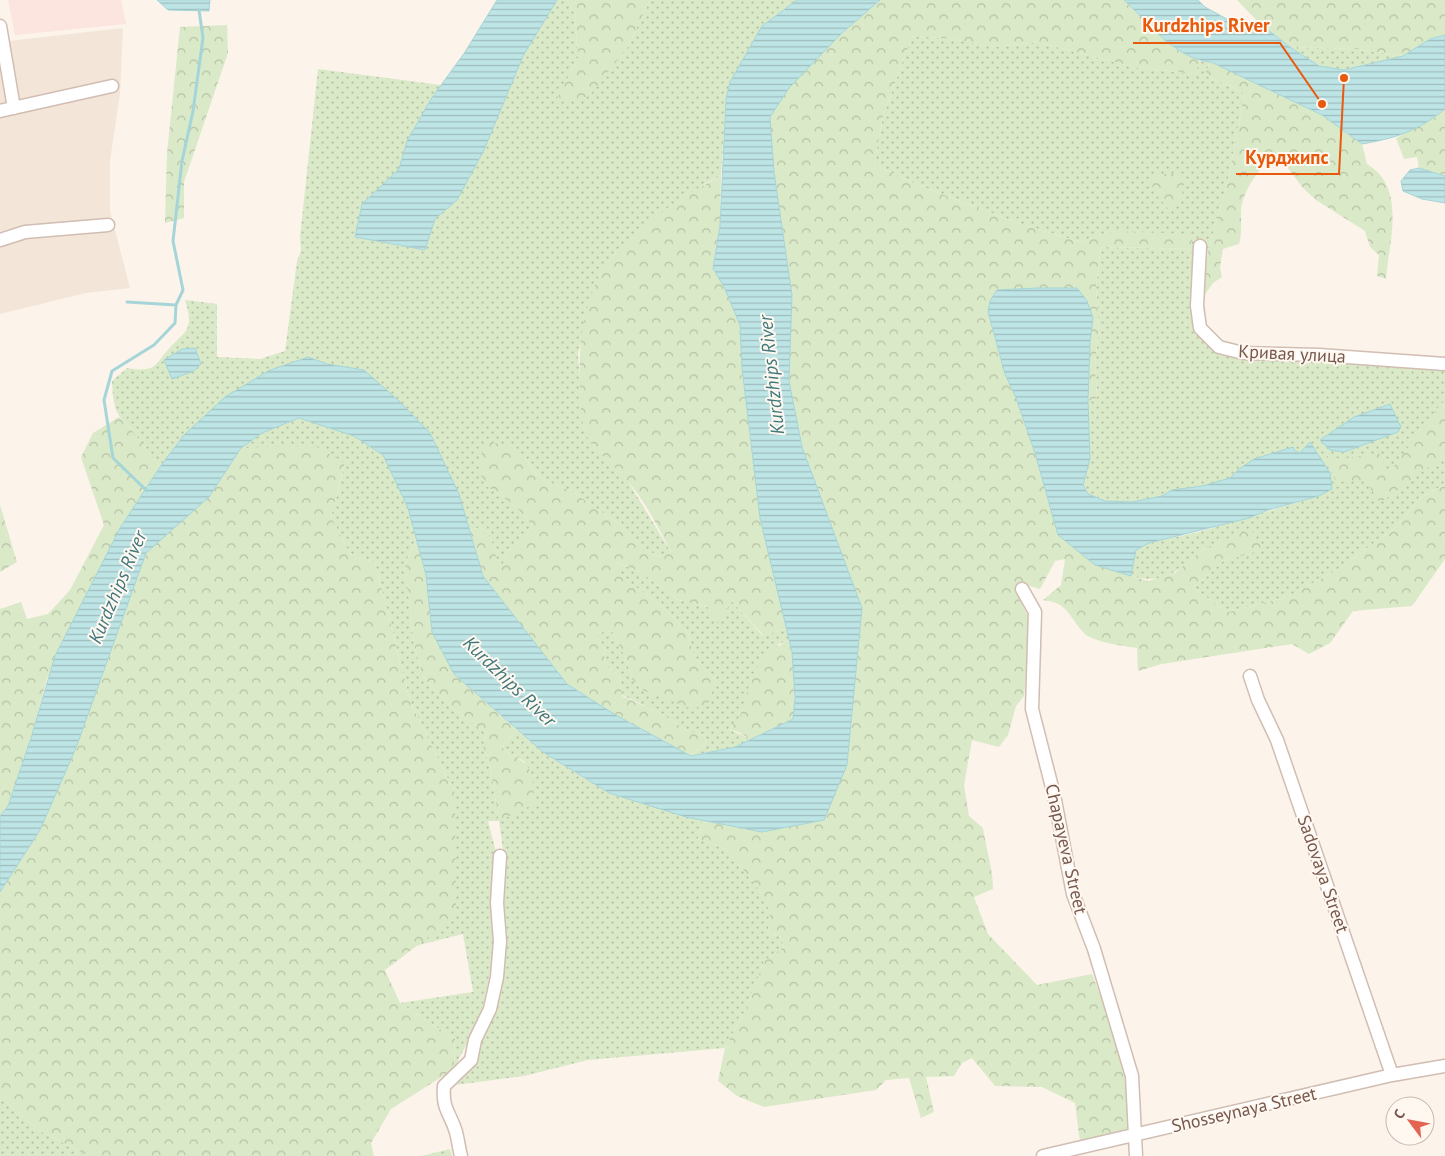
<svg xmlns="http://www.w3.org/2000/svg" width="1445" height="1156" font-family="'PT Sans',sans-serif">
  <defs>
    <pattern id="grass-dots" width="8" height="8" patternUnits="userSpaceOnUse" patternTransform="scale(1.25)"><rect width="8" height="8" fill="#daeac8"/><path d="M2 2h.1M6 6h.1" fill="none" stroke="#b6c0a5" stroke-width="1.8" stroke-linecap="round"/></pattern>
    <pattern id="forest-crowns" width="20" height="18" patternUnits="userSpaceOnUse" patternTransform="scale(1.25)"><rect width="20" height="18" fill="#daeac8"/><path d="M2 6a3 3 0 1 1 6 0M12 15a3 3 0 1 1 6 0" fill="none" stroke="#b6c0a5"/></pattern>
    <pattern id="water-rules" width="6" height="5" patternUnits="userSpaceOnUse" patternTransform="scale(1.25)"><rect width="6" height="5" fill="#bee5e6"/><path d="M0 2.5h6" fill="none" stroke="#9fbcbd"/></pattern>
  </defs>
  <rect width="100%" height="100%" fill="#fcf3ea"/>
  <path fill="#f4e5d9" d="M123,28L120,94L110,161V211L130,288L86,293L0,314V42Z"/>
  <path fill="#fce4df" d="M8,0H121L126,24L15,35Z"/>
  <path fill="url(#grass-dots)" d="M557,0H567L575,14L578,58L556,102L627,48L650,0H797L762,26L730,82L726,99L721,176L706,183L638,231L613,255L599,276L578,354L584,430L598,450L626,478L671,552L659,557L636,543L622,526L570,490L547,482L534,471L524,456L484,484L514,505L532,525L527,535L507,552L502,568C492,555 494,538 485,525L470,531L459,494L446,467L363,370L327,364L308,357L268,371L225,397L184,435L160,467L126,423C113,413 113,397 112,381L127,368C133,369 140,370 147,369C156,368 161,357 167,351C185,330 195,332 185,300L217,304V357L260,359L285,351L297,261L301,251L300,237L318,69L441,85L407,141L399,169L362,204L355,237L425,250L435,219L457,200L484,150L523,56Z
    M912,36L953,39L993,47L1037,42L1134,67L1195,74L1200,61L1211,62L1205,73C1217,86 1230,82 1244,94L1228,181L1208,250L1206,271L1200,290L1204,296L1196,329L1204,341L1234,357L1314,359L1445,369V484L1420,498L1396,527L1339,569L1287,597L1228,612L1193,588L1223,561L1252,553L1205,548C1180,569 1166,586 1131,576L1136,550L1149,543L1199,532L1319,496L1300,453L1295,451L1239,469L1230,478L1202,486L1172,490L1162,496L1132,502L1105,501L1087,494L1083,485L1088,401L1097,398L1095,364L1099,330L1096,288L1101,247L1191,249L1113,231L1080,242L1018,223L918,185L874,165L883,116Z
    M1290,47L1356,49L1403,56L1344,70L1319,66Z
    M299,418L354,436L383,455L408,508L417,540L405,563L414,644L423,677L451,707L487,734L483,746L490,766L499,821L525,762L501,747L517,730L543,752L608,793L703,820L698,839L726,849L758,888L770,911L768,934L780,935L784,947L764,961L747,1007L725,1048L588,1060L524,1076L455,1085L457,1077L492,1014L505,864L499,821H488L496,852L495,925L491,969L481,1015L454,1069L455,1039L400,1003L473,992L463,934L415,946L392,965L382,928L455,793L411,704L375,563L350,554L331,517L345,464L241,448L262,433Z
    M617,563L639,571L679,600L708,607L718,622L731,600L762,635L787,629L789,640L779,644L748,693L747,702L737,722L728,729L751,739L735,747L691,756L707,742L704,736L688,731L658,712L622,695L620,678L605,665L604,648L596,633L612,631L626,659L632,679L642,690L661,696L716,681L694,657L688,633L663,607L622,577Z
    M0,1097L40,1131L89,1156H0Z
    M450,1149L452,1156H421Z"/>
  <path fill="url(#forest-crowns)" d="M567,0H650L627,48L589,96L555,103L578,58L575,14Z
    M880,0H1124L1167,42L1200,61L1195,74L1134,67L1037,42L993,47L953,39L912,36L883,116L874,165L918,185L1018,223L1080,242L1113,231L1192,234V249L1101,247L1096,288L1099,330L1095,364L1097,398L1088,401L1090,342L1093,318L1077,288L997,290L988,312L1005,374L1016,398L1035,453L1058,535L1095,565L1148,581L1175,573L1205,548L1251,529L1262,548L1252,553L1223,561L1193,588L1228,612L1287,597L1339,569L1396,527L1420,498L1445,484V559L1412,606L1353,611L1330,643L1309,654L1292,644L1162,664L1138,671L1137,648C1124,646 1092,642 1084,633C1068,616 1069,603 1043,600L1061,585L1065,559L1055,561L1040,589L1023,584L1017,595L1029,618L1028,657L1024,696L1016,706L1008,735L999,747L972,740L964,785L969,816L983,828C986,849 993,868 993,889L974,897L988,934L1037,985L1092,974L1117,1038L1128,1084L1131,1130L1080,1142L1075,1103L1042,1087L995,1086L972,1058L962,1063L954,1076L926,1077L934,1112L921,1118L909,1078L886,1080L876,1090L764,1107L737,1096L718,1081L725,1048L747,1007L764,961L784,947L780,935L768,934L770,911L758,888L726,849L698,839L703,820L762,832L847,765L862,608L802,447L789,381L792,295L774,172L770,117L788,88L841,34Z
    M1237,0H1445V35L1430,39L1403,56L1356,49L1290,47L1259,23Z
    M227,25L228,53L184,182V218L165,223L167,153L180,27Z
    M1211,62L1322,115L1362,144L1367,164C1407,188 1389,240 1386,279L1377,276L1379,255L1370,247L1365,231L1316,200L1303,188L1286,166L1269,159C1257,173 1241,193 1241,213C1241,225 1242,233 1239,244L1223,249L1220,267L1222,277L1213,283L1204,296L1200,290L1206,271L1208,250L1228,181L1244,94C1230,82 1218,86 1205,73Z
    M1445,109V176L1419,168L1417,157L1404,159L1396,138L1435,117Z
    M1159,174H1179L1184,181C1183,195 1181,202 1170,211L1154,192L1151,181Z
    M721,176L720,226L713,268L725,289L740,325L750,439L772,563L787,629L763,635L732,601L718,623L708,607L679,600L639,571L618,563L622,577L663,607L688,633L694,657L716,681L708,704L692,709L642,690L632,679L626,659L612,631L596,633L604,648L605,665L620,678L622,696L658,712L688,731L704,736L707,742L691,756L614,714L567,684L483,576L470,531L485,525C494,538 492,555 502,567L507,552L527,535L532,525L514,505L484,484L478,465L486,441L508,446L524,456L534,471L547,482L570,490L622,526L637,543L659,557L671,552C658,527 644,499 625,478C613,463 589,448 584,429C580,415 581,397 580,383C578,348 583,309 599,276C617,239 684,194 721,176Z
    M1445,402V455L1380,503L1366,481L1336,482L1325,456L1341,459L1379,453L1389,473L1441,403Z
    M119,417L126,423L160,467L120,528L47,679L31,738L8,806L0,816V609L21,602L27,619L48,614L70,590L104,525L81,457L93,433Z
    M313,445L345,463L331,517L350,554L375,563L411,704L455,793L456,916L385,970L400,1003L455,1039L454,1069L391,1109L371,1143L374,1156H89L40,1131L0,1097V892L40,830L76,748L146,552L209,497L241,448Z
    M0,505L17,562L0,572Z
    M417,540L426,575L432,632L454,674L517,730L501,747C533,767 533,767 534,804L499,821L490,766L483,746L487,734L451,707L423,677L414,644L405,563Z
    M789,640C796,665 795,693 793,719L751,739L738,732L728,729C752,710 742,693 755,671C763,657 776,646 789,640Z"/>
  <path fill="url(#water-rules)" stroke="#a5d5d8" d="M157,0H210L209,11L168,10Z
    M497,0H557L523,56L484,150L457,200L435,219L425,250L355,237L362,204L399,169L407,141L431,99L465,52Z
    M797,0H880L841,34L789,88L770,117L774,172L792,295L789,381L802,447L862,608L847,765L824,820L762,832L686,817L609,793L543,752L454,674L432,632L426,575L408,508L383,455L354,436L299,418L262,433L241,448L209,497L146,553L76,748L40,830L0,892V816L8,806L31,738L55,656L120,528L160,467L184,435L225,397L268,371L308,357L327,364L364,370L399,401L430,433L459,494L483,576L567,684L614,714L691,756L735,747L793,719L795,697L792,652L760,518L742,368L740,325L725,289L713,268L720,226L726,99L730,82L762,26Z
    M1124,0H1198L1205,7L1236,24L1259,23L1290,47L1319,66L1344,70L1403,56L1430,39L1445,35V109C1418,131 1396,138 1362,144L1322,115L1211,62C1175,59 1148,22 1124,0Z
    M1419,168L1445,176V203L1422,199L1403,191L1401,181L1410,170Z
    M1037,288H1077L1087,301L1093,318L1090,342L1088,401L1090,459L1083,485L1088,494L1105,501L1132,502L1162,496L1172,490L1202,486L1230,478L1239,469L1254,459L1293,447L1295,451L1300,453L1310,442L1330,473L1332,489L1319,496L1268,510L1249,518L1149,543L1136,550L1131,576L1095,565L1058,535L1035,453L1016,398L1005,374L988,312L990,301L997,290Z
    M195,348L201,364L194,371L172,379L164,360L182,349Z
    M1390,404L1401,427L1398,432L1344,452L1330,450L1320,440L1354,417Z"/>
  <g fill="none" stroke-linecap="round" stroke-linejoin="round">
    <path stroke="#a5d5d8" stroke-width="3" d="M127,302L176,305L183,290L173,241L182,161L193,111L203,38L199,10
      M147,491L113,458L104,400L112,371L154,345L175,323L176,305"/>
    <g stroke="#d1bdb2" stroke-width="15">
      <path id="minor" d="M0,26L14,108
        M0,111L112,86
        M0,240L25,232L108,225
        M1200,246L1197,306L1200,328L1219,347L1243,353L1319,355L1445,364
        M1022,589L1035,612L1032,709L1054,795L1073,894L1094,949L1132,1076L1136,1156
        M1250,676L1258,700L1277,740L1392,1075
        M461,1156C459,1148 458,1140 456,1132C450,1112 442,1110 444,1086L471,1060L475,1040L490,1009L497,977L500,941L497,903L500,856
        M1043,1156L1392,1075L1445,1066"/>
    </g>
    <use href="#minor" stroke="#fff" stroke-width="12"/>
  </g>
  <g text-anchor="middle" stroke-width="4" stroke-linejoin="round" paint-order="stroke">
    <g font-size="18" fill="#77584d" stroke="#fff8f1">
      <text transform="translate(1292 354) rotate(3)" y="6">Кривая улица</text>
      <text transform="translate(1066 849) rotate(77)" y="6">Chapayeva Street</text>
      <text transform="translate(1323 874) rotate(71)" y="6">Sadovaya Street</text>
      <text transform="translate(1244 1110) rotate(-13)" y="6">Shosseynaya Street</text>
    </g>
    <g font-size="19" font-style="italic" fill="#40787c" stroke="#fff8f1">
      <text transform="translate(771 375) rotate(-96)" y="7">Kurdzhips River</text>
      <text transform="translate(117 587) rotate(-67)" y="7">Kurdzhips River</text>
      <text transform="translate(510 681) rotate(44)" y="7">Kurdzhips River</text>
    </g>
  </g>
  <path fill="none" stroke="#e8590c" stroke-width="2" d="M1322 104L1280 43H1133M1344 78L1339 174H1236"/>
  <g fill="#e8590c" stroke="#fff8f1" stroke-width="2">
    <circle cx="1322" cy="104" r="5"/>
    <circle cx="1344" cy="78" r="5"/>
  </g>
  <g font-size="19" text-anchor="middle" font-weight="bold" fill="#e8590c" stroke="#fff8f1" stroke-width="4" stroke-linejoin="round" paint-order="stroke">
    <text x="1206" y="32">Kurdzhips River</text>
    <text x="1287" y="164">Курджипс</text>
  </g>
  <g transform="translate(1410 1121) rotate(302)"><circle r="24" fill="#fff8f1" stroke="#c9b8af"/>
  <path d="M0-4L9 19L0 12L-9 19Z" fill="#e36453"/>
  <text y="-8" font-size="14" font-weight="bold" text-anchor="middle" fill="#77584d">С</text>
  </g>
</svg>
